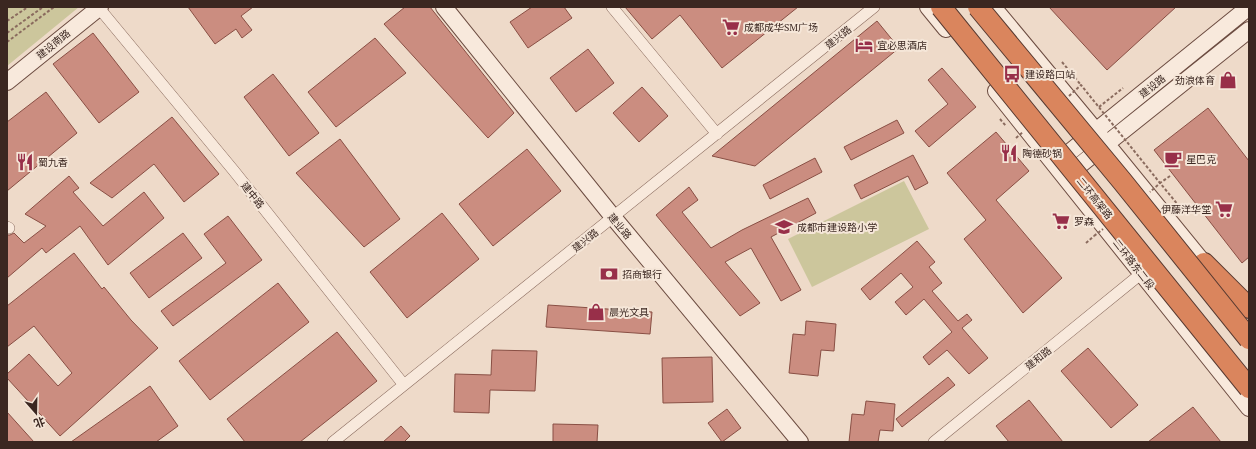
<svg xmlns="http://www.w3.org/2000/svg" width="1256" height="449" font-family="'PT Serif','Noto Sans SC',serif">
  <rect width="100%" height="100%" fill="#eedac9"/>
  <path fill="#ccc69c" d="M7,7H79L7,66Z
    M904,181L929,229L812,287L788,239Z"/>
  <path fill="#cb8d80" stroke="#894f44" d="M188,7H253L241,16L252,30L242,38L236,29L215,44Z
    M405,7H430L514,113L488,138L384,24Z
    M532,7H564L572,18L528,48L510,22Z
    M625,7H798L722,68L680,15L652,39Z
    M1049,7H1176L1107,70Z
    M877,21L899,48L755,166L712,156Z
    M93,33L139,92L99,123L53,64Z
    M375,38L406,73L336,127L308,92Z
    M588,49L614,83L576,112L550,78Z
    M942,68L976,107L929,147L915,131L948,104L928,80Z
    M273,74L319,133L289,156L244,97Z
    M642,87L668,116L639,142L613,113Z
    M46,92L77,133L7,191V122Z
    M1208,108L1249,161V257L1242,263L1154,150Z
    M172,117L219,174L184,202L154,164L112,198L90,183Z
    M897,120L904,133L851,160L844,147Z
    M996,132L1029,171L996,200L1062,278L1023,313L964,239L986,220L947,173Z
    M340,139L400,219L364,247L296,173Z
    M527,149L561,191L493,246L459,204Z
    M913,155L928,183L915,190L908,176L861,199L854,185Z
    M815,158L822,172L770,199L763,185Z
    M69,176L79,188L73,192L103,226L144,192L164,218L108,265L80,226L46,253L42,248L7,278V235H10L14,233L24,243L46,226L25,214Z
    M689,187L698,200L682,212L711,248L742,230L808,198L816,213L771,237L801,290L781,301L751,248L725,262L760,303L740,316L656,215Z
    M442,213L479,259L407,318L370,272Z
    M228,216L262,260L173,326L161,311L226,263L204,234Z
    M183,233L202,258L149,298L130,273Z
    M917,241L935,262L929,267L942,283L932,291L958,321L967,314L972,320L962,328L988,358L969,374L947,350L929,365L923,357L952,332L924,299L906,315L895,302L913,287L901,273L870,300L861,289Z
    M74,253L102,289L104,287L131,320L158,348L60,436L7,378V374L29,354L58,386L72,373L34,326L7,347V306Z
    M278,283L309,322L210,400L179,361Z
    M548,305L652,312L650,334L546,327Z
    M806,321L836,324L834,351L821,350L818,376L789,373L793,334L805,335Z
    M337,332L377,381L300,442H245L227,419Z
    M1088,348L1138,405L1111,428L1061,371Z
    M492,350L537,351L535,391L490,390L489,413L454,412L455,374L491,375Z
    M712,357L713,402L663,403L662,358Z
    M948,377L955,385L902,427L896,419Z
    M150,386L178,426L156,442H71Z
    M1029,400L1063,442H1009L996,426Z
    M866,401L895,404L893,431L880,430L878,442H849L852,414L864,415Z
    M1193,407L1221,442H1148Z
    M727,409L741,428L722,442L708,423Z
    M7,412L34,442H7Z
    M553,424L598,425L597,442H553Z
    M401,426L410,436L404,442H383Z"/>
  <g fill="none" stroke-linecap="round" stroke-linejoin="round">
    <g stroke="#8a6b5e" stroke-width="12">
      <path id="street" d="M612,7L717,134
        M99,8L234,171L404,385
        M7,227L9,228
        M333,442L874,7
        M934,442L1142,273"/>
    </g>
    <g stroke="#6c4c41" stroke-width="18">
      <path id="secondary" d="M444,7L613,217L800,442
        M928,7L946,29
        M993,7L1096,131L1211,272
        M7,82L100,7
        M996,91L1249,408
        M1055,164L1249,7
        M1065,177L1249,30"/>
    </g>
    <g stroke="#583a31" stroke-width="22">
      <path id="highway" d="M1204,263L1249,308"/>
    </g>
    <path stroke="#8a6b5e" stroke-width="2" stroke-dasharray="3 2" stroke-linecap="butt" d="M7,21L28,7
      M7,33L43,7
      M7,42L54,7
      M1062,62L1081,85
      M1099,107L1123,88
      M1000,119L1006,126
      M1170,176L1160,183L1179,206
      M1086,243L1094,236"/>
    <use href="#street" stroke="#f8e9dc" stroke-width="11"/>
    <use href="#secondary" stroke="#f8e9dc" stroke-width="16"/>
    <use href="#highway" stroke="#da855d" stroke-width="20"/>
    <g stroke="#583a31" stroke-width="22" stroke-linecap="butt">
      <path id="highway-bridge" d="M941,7L1249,388
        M978,7L1122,181L1249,339"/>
    </g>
    <path stroke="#8a6b5e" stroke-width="2" stroke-dasharray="3 2" stroke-linecap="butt" d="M1069,96L1081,85L1160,183L1150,192
      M1016,138L1023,132
      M1094,236L1103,229"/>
    <use href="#highway-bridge" stroke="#da855d" stroke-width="20"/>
  </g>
  <defs>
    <g id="supermarket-bare" transform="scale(1.38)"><path d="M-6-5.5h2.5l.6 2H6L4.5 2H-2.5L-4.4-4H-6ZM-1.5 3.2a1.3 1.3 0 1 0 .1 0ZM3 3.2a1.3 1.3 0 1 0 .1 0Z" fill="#982f49" stroke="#f5e6d8" stroke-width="2.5" paint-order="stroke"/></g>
    <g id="hotel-bare" transform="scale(1.38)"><path d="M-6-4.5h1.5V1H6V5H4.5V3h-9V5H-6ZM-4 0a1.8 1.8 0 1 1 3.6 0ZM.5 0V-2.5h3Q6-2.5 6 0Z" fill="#982f49" stroke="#f5e6d8" stroke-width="2.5" paint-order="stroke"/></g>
    <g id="bus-bare" transform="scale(1.38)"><path d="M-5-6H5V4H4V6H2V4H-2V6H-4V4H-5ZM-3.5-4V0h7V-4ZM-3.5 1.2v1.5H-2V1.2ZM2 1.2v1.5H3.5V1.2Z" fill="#982f49" stroke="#f5e6d8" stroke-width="2.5" paint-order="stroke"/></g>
    <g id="shop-bare" transform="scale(1.38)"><path d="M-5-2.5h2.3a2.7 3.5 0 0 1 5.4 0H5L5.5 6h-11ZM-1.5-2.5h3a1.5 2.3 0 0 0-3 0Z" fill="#982f49" stroke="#f5e6d8" stroke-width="2.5" paint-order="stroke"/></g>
    <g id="restaurant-bare" transform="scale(1.38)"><path d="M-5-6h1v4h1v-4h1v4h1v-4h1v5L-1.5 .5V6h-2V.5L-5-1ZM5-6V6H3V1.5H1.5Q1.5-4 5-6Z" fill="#982f49" stroke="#f5e6d8" stroke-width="2.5" paint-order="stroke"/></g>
    <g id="cafe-bare" transform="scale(1.38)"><path d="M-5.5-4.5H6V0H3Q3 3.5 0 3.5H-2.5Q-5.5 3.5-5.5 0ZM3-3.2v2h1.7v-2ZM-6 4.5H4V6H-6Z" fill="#982f49" stroke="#f5e6d8" stroke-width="2.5" paint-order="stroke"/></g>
    <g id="school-bare" transform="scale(1.38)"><path d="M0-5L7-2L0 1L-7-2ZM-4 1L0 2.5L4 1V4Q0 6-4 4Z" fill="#982f49" stroke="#f5e6d8" stroke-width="2.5" paint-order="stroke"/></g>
    <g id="bank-bare" transform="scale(1.38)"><path d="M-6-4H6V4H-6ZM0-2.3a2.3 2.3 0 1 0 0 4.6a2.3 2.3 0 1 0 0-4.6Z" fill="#982f49" stroke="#f5e6d8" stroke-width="2.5" paint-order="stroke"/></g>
  </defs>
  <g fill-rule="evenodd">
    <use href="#supermarket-bare" x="731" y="27"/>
    <use href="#hotel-bare" x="864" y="45"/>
    <use href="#bus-bare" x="1012" y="74"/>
    <use href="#shop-bare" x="1228" y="80"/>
    <use href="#restaurant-bare" x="1009" y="153"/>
    <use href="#cafe-bare" x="1173" y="159"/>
    <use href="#restaurant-bare" x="25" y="162"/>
    <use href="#supermarket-bare" x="1224" y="209"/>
    <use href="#supermarket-bare" x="1061" y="221"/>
    <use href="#school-bare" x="784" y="227"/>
    <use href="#bank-bare" x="609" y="274"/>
    <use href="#shop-bare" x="596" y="312"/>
  </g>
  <g text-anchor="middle" stroke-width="4" stroke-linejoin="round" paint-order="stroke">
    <g font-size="10" fill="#3b2721" stroke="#f5e6d8" text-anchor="start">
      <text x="744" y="31">成都成华SM广场</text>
      <text x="877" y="49">宜必思酒店</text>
      <text x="1025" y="78">建设路口站</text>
      <text x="1215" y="84" text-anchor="end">劲浪体育</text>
      <text x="1022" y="157">陶德砂锅</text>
      <text x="1186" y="163">星巴克</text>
      <text x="38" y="166">蜀九香</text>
      <text x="1211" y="213" text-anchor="end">伊藤洋华堂</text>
      <text x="1074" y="225">罗森</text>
      <text x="797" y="231">成都市建设路小学</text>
      <text x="622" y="278">招商银行</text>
      <text x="609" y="316">晨光文具</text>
    </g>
    <g font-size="10" fill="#3b2721" stroke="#f5e6d8">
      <text transform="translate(838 37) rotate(-39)" y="4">建兴路</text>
      <text transform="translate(53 44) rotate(-39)" y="4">建设南路</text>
      <text transform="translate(1152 86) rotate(-39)" y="4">建设路</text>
      <text transform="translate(253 195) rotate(51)" y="4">建中路</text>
      <text transform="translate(1095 198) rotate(51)" y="4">二环高架路</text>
      <text transform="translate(620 226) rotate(50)" y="4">建业路</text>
      <text transform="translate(585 240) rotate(-39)" y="4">建兴路</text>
      <text transform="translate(1134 264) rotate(52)" y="4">二环路东二段</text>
      <text transform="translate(1038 358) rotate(-39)" y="4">建和路</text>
    </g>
  </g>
  <rect width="1256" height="449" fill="none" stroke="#3b2721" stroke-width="16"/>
  <g transform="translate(36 413) rotate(160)" stroke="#f5e6d8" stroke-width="3" paint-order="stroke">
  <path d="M0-3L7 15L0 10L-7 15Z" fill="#3b2721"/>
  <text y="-6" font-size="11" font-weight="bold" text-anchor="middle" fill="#3b2721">北</text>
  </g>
</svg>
